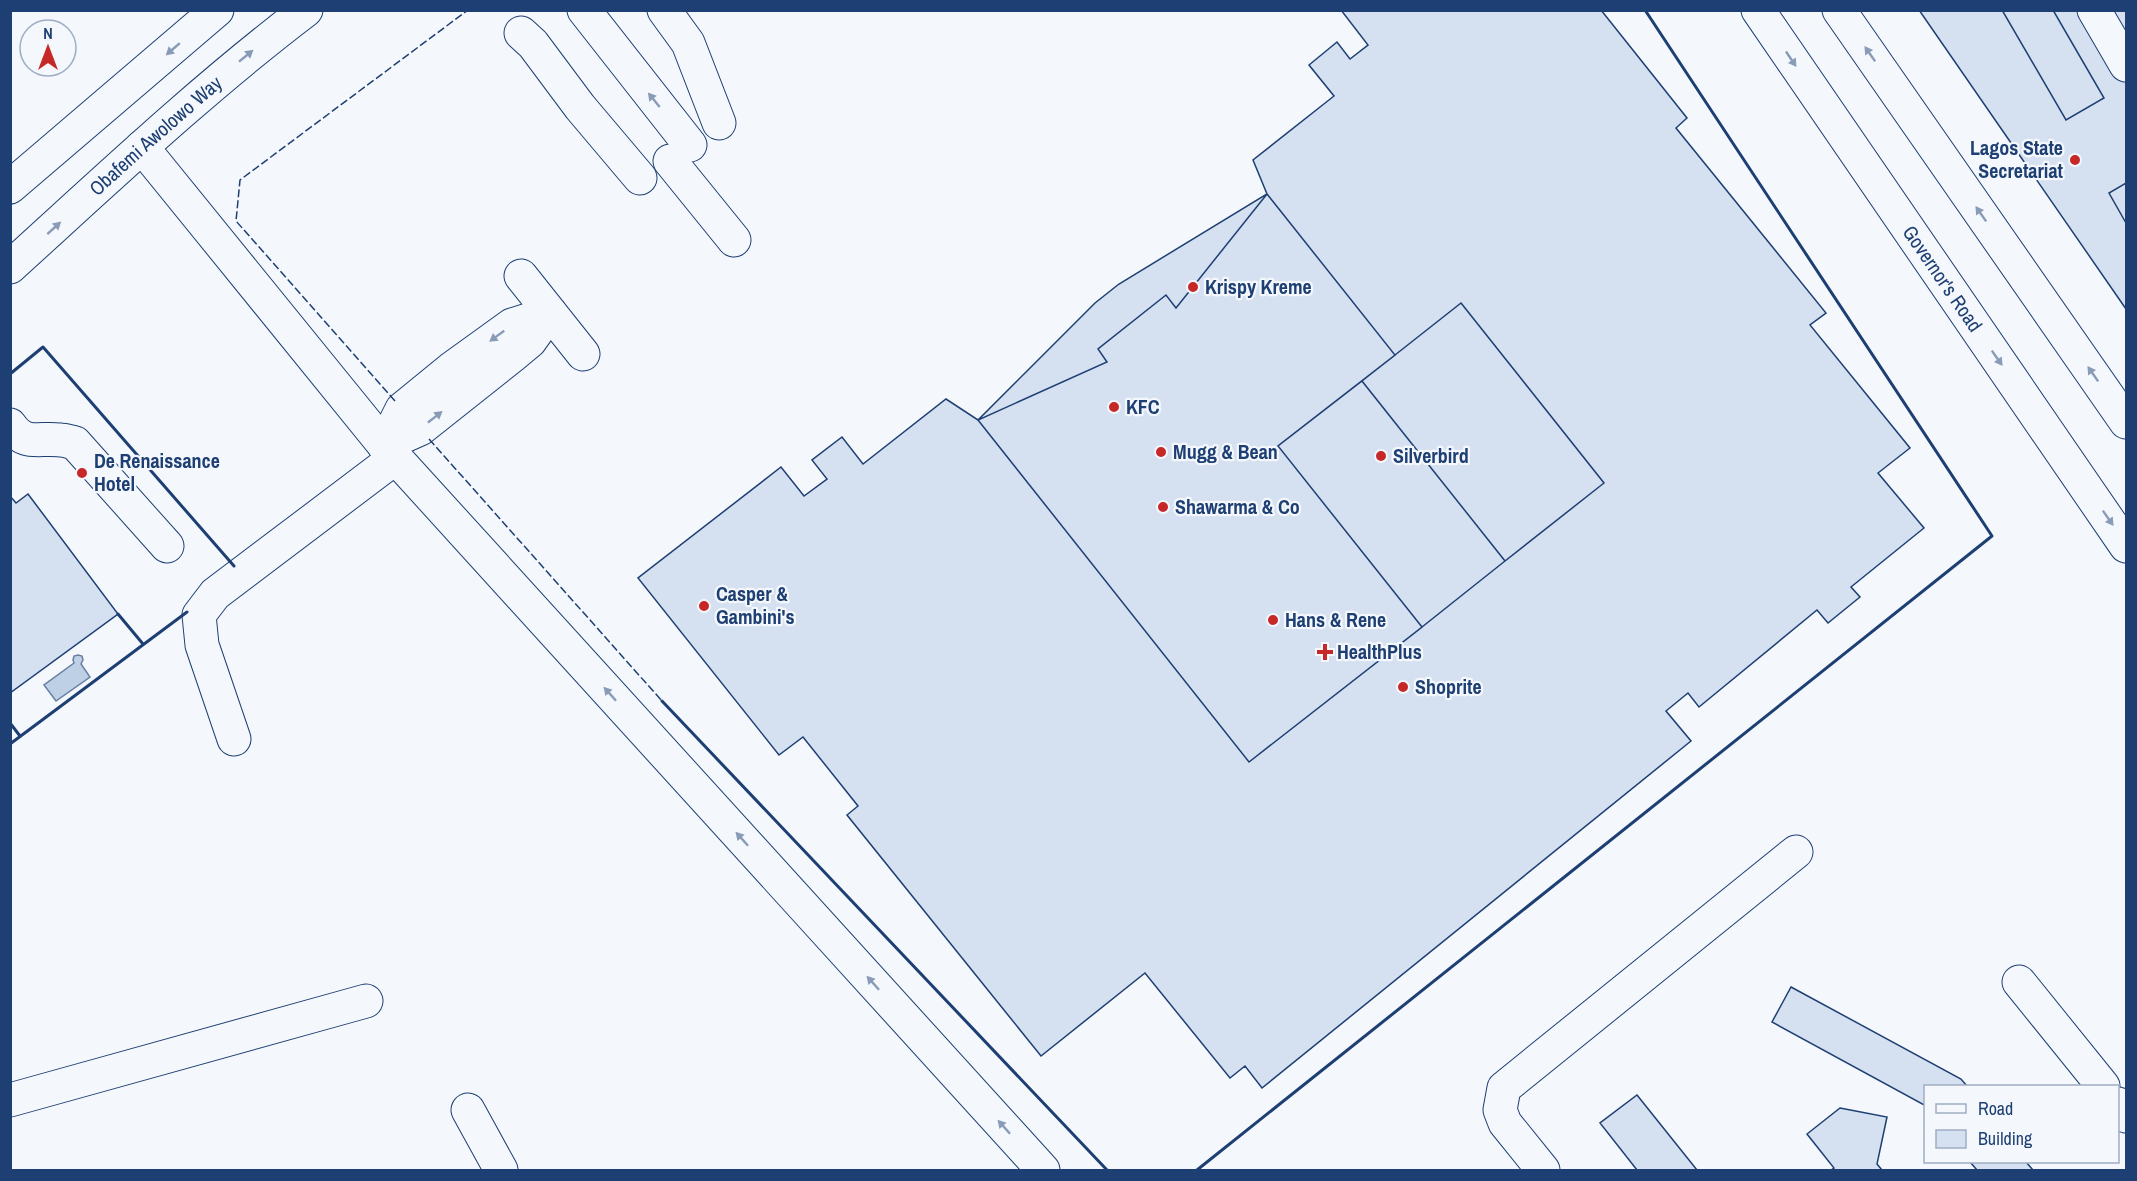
<svg xmlns="http://www.w3.org/2000/svg" width="2137" height="1181" font-family="'Archivo Narrow',sans-serif">
  <rect width="100%" height="100%" fill="#f4f7fb"/>
  <path fill="#bed0e5" stroke="#687fa3" stroke-width="1.5" d="M78,655L82,656L83,660L81,664L90,677L56,701L44,685L74,663L73,660L74,656Z"/>
  <path fill="#d5e0f0" stroke="#1d3f73" stroke-width="1.5" d="M1341,10H1601L1687,118L1676,128L1826,313L1810,325L1910,448L1878,473L1924,528L1851,587L1860,597L1828,623L1817,610L1699,707L1688,693L1666,711L1691,741L1262,1088L1245,1066L1230,1078L1145,973L1041,1056L847,815L858,806L803,737L779,755L638,578L781,467L804,496L827,479L812,460L842,437L863,464L946,399L978,420L1095,303L1119,284L1267,194L1253,160L1334,96L1309,65L1337,42L1350,59L1368,45Z
    M1919,10H2126V309Z
    M2002,10H2053L2104,98L2066,120Z
    M2126,183V223L2109,193Z
    M1267,194L1395,355L1278,446L1422,627L1249,762L978,420L1107,362L1098,349L1166,295L1176,308Z
    M1461,303L1604,483L1505,561L1362,381Z
    M1362,381L1505,561L1422,627L1278,446Z
    M28,494L118,614L10,693V496L16,503Z
    M1791,987L1961,1079L1967,1086H1926V1106L1772,1022Z
    M1637,1095L1697,1170H1637L1600,1123Z
    M1840,1108L1887,1117L1877,1164L1882,1170H1831L1834,1168L1807,1134Z
    M1970,1162H2026L2033,1170H1977Z"/>
  <g fill="none" stroke-linecap="round" stroke-linejoin="round">
    <g stroke="#1d3f73" stroke-width="35">
      <g id="minor">
        <path d="M584,10L690,145"/>
        <path d="M664,10L688,43L719,123"/>
        <path id="s1" d="M1758,10L2126,546"/>
        <path d="M1839,10L2126,422"/>
        <path d="M2094,10L2126,65"/>
        <path d="M521,33L533,44L580,107L640,178"/>
        <path d="M142,147L384,445L1043,1170"/>
        <path d="M670,161L734,240"/>
        <path d="M521,276L583,354"/>
        <path d="M10,425C25,447 39,437 60,440C65,440 70,442 75,443L167,546"/>
        <path d="M384,445L402,409L451,369L512,325L550,313"/>
        <path d="M384,445L420,429L512,356L530,341L550,313"/>
        <path d="M234,739L202,645L199,615L215,594L395,458"/>
        <path d="M2019,982L2103,1086"/>
        <path d="M10,1100L366,1001"/>
        <path d="M2118,1104L2126,1116"/>
        <path d="M468,1110L501,1170"/>
        <path d="M1543,1170L1505,1123L1500,1110L1504,1088L1796,852"/>
      </g>
    </g>
    <g stroke="#1d3f73" stroke-width="35">
      <g id="major">
        <path d="M10,187L217,10"/>
        <path id="s2" d="M10,267C107,179 202,89 306,10"/>
      </g>
    </g>
    <use href="#minor" stroke="#f4f7fb" stroke-width="33"/>
    <use href="#major" stroke="#f4f7fb" stroke-width="33"/>
    <path stroke="#1d3f73" stroke-width="1.5" stroke-dasharray="8 3" stroke-linecap="butt" d="M395,401L236,221L240,180L468,10
      M429,439L662,701"/>
    <path stroke="#1d3f73" stroke-width="3" d="M10,374L43,347L234,566
      M118,614L143,644
      M662,701L1107,1170
      M10,723L20,736
      M10,744L187,612
      M1197,1170L1992,536L1645,10"/>
  </g>
  <defs><path id="oneway-solid" d="M-6-.8H1V-3.2L6.5 0L1 3.2V.8H-6Z" transform="scale(1.5)"/></defs>
  <g fill="#889bb7">
    <use href="#oneway-solid" transform="translate(173 49) rotate(139)"/>
    <use href="#oneway-solid" transform="translate(1870 54) rotate(-125)"/>
    <use href="#oneway-solid" transform="translate(246 56) rotate(-39)"/>
    <use href="#oneway-solid" transform="translate(1791 59) rotate(56)"/>
    <use href="#oneway-solid" transform="translate(654 100) rotate(-129)"/>
    <use href="#oneway-solid" transform="translate(1981 214) rotate(-125)"/>
    <use href="#oneway-solid" transform="translate(54 228) rotate(-42)"/>
    <use href="#oneway-solid" transform="translate(497 336) rotate(144)"/>
    <use href="#oneway-solid" transform="translate(1997 358) rotate(55)"/>
    <use href="#oneway-solid" transform="translate(2093 374) rotate(-125)"/>
    <use href="#oneway-solid" transform="translate(435 417) rotate(-38)"/>
    <use href="#oneway-solid" transform="translate(2108 518) rotate(55)"/>
    <use href="#oneway-solid" transform="translate(610 694) rotate(-132)"/>
    <use href="#oneway-solid" transform="translate(742 839) rotate(-132)"/>
    <use href="#oneway-solid" transform="translate(873 983) rotate(-132)"/>
    <use href="#oneway-solid" transform="translate(1004 1127) rotate(-132)"/>
  </g>
  <g fill="#c62828" stroke="#f4f7fb" stroke-width="2">
    <circle cx="2075" cy="160" r="6"/>
    <circle cx="1193" cy="287" r="6"/>
    <circle cx="1114" cy="407" r="6"/>
    <circle cx="1161" cy="452" r="6"/>
    <circle cx="1381" cy="456" r="6"/>
    <circle cx="82" cy="473" r="6"/>
    <circle cx="1163" cy="507" r="6"/>
    <circle cx="704" cy="606" r="6"/>
    <circle cx="1273" cy="620" r="6"/>
    <path d="M1322 643h6v6h6v6h-6v6h-6v-6h-6v-6h6z"/>
    <circle cx="1403" cy="687" r="6"/>
  </g>
  <g text-anchor="middle" stroke-width="4.5" stroke-linejoin="round" paint-order="stroke">
    <g font-size="20" fill="#1d3f73" stroke="#f4f7fb">
      <text dy="7" stroke="none"><textPath href="#s2" startOffset="196">Obafemi Awolowo Way</textPath></text>
      <text dy="7" stroke="none"><textPath href="#s1" startOffset="326">Governor's Road</textPath></text>
    </g>
    <g font-size="20" font-weight="bold" fill="#1d3f73" stroke="#f4f7fb" text-anchor="start">
      <text x="2063" y="155" text-anchor="end">Lagos State<tspan x="2063" dy="23">Secretariat</tspan></text>
      <text x="1205" y="294">Krispy Kreme</text>
      <text x="1126" y="414">KFC</text>
      <text x="1173" y="459">Mugg &amp; Bean</text>
      <text x="1393" y="463">Silverbird</text>
      <text x="94" y="468">De Renaissance<tspan x="94" dy="23">Hotel</tspan></text>
      <text x="1175" y="514">Shawarma &amp; Co</text>
      <text x="716" y="601">Casper &amp;<tspan x="716" dy="23">Gambini's</tspan></text>
      <text x="1285" y="627">Hans &amp; Rene</text>
      <text x="1337" y="659">HealthPlus</text>
      <text x="1415" y="694">Shoprite</text>
    </g>
  </g>
  <rect width="2137" height="1181" fill="none" stroke="#1d3f73" stroke-width="24"/>
  <rect x="1924" y="1085" width="195" height="78" fill="#f4f7fb" stroke="#9eadc5" stroke-width="1.5"/>
  <rect x="1936" y="1104" width="30" height="9" fill="#f4f7fb" stroke="#9eadc5" stroke-width="1.5"/>
  <text x="1978" y="1115" font-size="18" fill="#1d3f73">Road</text>
  <rect x="1936" y="1130" width="30" height="18" fill="#d5e0f0" stroke="#9eadc5" stroke-width="1.5"/>
  <text x="1978" y="1145" font-size="18" fill="#1d3f73">Building</text>
  <g transform="translate(48 48)"><circle r="28" fill="#f4f7fb" stroke="#9eadc5" stroke-width="1.5"/>
  <path d="M0-4.5L10 22L0 15L-10 22Z" fill="#c62828"/>
  <text y="-9" font-size="16" font-weight="bold" text-anchor="middle" fill="#1d3f73">N</text>
  </g>
</svg>
